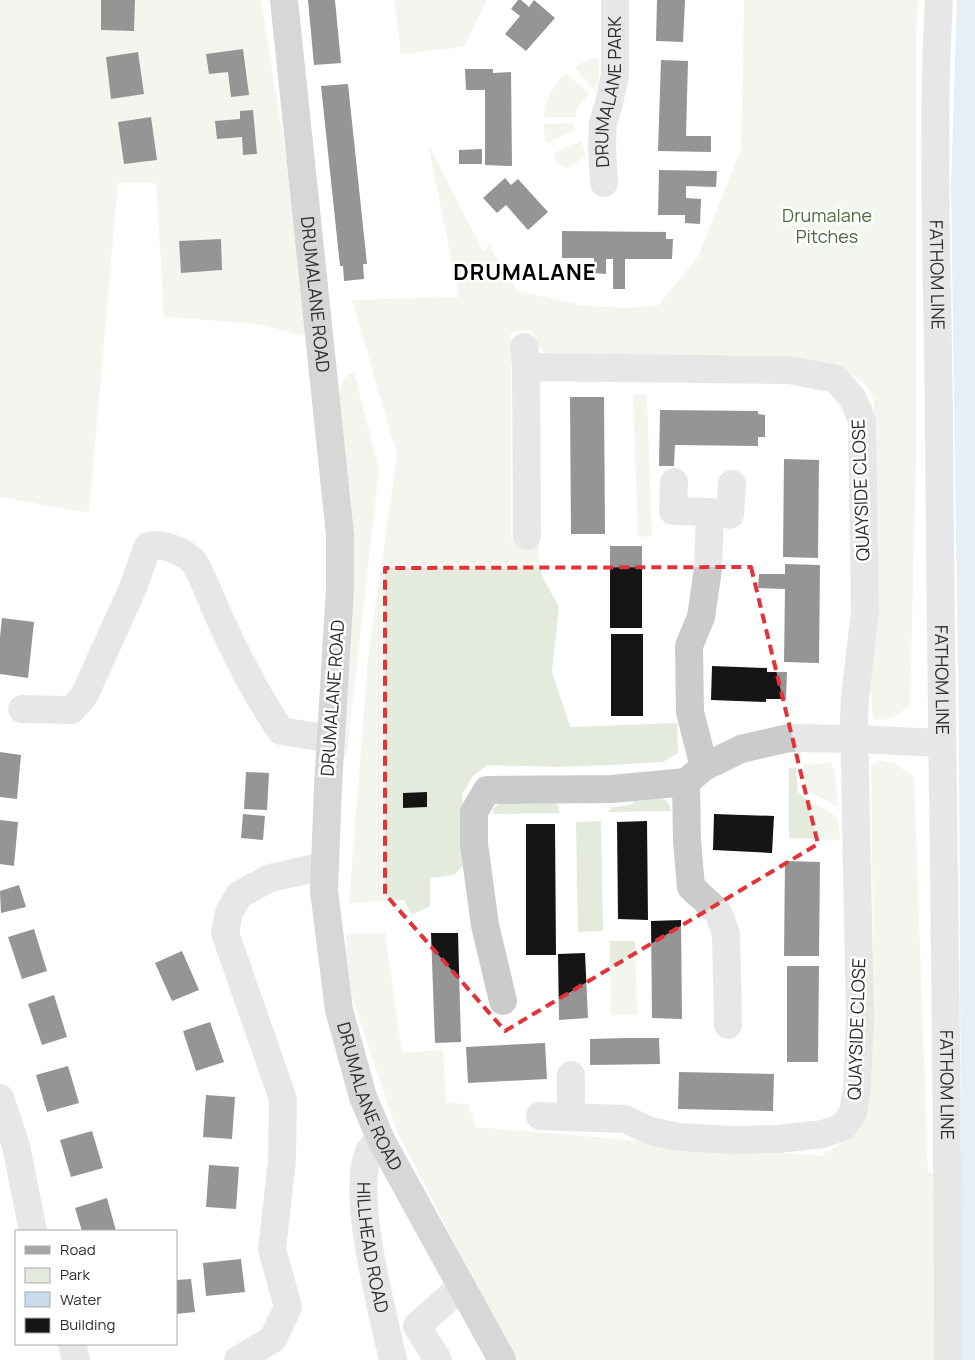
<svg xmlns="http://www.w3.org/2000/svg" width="975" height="1360" font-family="Manrope,sans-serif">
  <rect width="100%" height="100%" fill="#fff"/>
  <path fill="#e4ebdc" d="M0,0H261L315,339L258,324L164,317L156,183H118L89,513L0,497Z
    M394,0H487L464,47L401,54Z
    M744,0H918L916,36V465L910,705C899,714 888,724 874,718L872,713V696L869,694L874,453V400L867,386L845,369L809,362L548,355L538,347L531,330L511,332V537L537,540L542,576L559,607L552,672L570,727L677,723L678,753L663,762L610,765L557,767L487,765L472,777L462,795L467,862L454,875L430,878V906L412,915L404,900L349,903L368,657L397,455L352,300L459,297L428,144L483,251L489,245L517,291L585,306L629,308L658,305L698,257L741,149Z
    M596,57L599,60L598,85L593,89L576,69L575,66Z
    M566,73L589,93L577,109L576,117H544C545,99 553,85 566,73Z
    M573,123L576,129L547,143L544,132V124Z
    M582,141L585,155L568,169C561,168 554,160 554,153Z
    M354,372L379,470L347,753L341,760L353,589L351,505L339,394L344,378Z
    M647,394L652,536L638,537L633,395Z
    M880,760L894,763L914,777L928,1173L948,1174V1360H514L396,1129L347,982L346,934L385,933L402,1053L443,1050L446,1103L468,1104L476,1127L821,1156L855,1134L867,1117L873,936L871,765Z
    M830,763L835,771L838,807C829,800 807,794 804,785C802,779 803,770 803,764Z
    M789,768H796L798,792C810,803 826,807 838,819L840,840L789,838Z
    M657,794C663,798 671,803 671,811L609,812L613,807L631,805L638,796Z
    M503,800L553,801L559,807V813L493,814V809Z
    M601,821L603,931L578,932L576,822Z
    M610,941H635L637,1015H611Z"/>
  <path fill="#c8dceb" d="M957,0H975V1360H962L959,747L951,186Z"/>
  <path fill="#151515" d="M101,0H135L134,31L101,30Z
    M308,0H335L341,63L314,65Z
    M518,0H521L529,7L534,0L555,18L526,51L505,34L520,16L511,9Z
    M657,0H685L683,42L656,41Z
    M243,49L249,95L231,97L228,72L209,74L206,54Z
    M138,52L144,94L111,99L106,57Z
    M661,60L688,61L686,136H711V152L658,151Z
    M465,69H493V73L511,72L512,166L485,165V90H466Z
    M348,84L367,264H363L364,279L344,281L343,266H340L321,86Z
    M253,110L257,154L243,155L242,137L217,139L215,121L240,119V111Z
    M151,117L157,160L124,164L118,122Z
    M482,149V164H459V150Z
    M659,170L717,171L716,187L686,186V198L701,199L700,224L685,223V215H658Z
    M505,178L511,185L518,179L548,212L528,230L506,205L497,213L483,198Z
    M562,231L666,232V239H673L672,259H625V289H613V259H606V274L594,273V258H562Z
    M221,239L222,270L181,273L179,241Z
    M570,397H604L605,534H571Z
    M660,410L758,411V414L765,415V437H758V446L675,445L674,466H659Z
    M784,459L819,460L818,558L783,557Z
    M610,546H642V628H610Z
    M785,564L820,565L819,663L784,662L785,589L758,588L759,574H785Z
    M2,618L34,622L28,678L0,674V637Z
    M611,634H643V716H611Z
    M712,666L767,668V672H787L786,699H766V702L711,700Z
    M0,752L21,755L17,799L0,797Z
    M246,772L269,773L267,810L244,809Z
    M427,792V807L403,808V793Z
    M243,814L265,816L263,840L241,838Z
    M714,814L774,816L772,853L713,850Z
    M0,820L18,822L14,866L0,864Z
    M647,821L648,920L618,919L617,822Z
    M526,824H555L556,955H526Z
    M785,861L820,862L819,956H784Z
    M19,885L26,907L1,913L0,891Z
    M681,920L682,1019L652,1018L651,921Z
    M34,929L47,971L22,979L8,937Z
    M431,933H458L461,1042L435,1043Z
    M182,951L199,990L172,1001L155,963Z
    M585,953L588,1018L559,1020L558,954Z
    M787,966H819L818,1062H787Z
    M54,995L67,1037L42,1045L28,1004Z
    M210,1022L224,1062L196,1071L183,1031Z
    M625,1038H659L660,1064L590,1065V1039Z
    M545,1043L547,1079L468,1083L466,1047Z
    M68,1066L79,1103L47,1112L36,1075Z
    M679,1072L774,1074L773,1111L678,1109Z
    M206,1095L235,1097L232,1139L203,1137Z
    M92,1131L103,1168L71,1177L60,1140Z
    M209,1165L239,1167L236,1209L206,1207Z
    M107,1198L116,1231H82L75,1208Z
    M241,1259L245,1292L206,1296L203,1263Z
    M191,1279L195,1312L176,1314V1280Z"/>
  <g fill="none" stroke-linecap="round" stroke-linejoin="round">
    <g stroke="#cbcbcb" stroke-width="28">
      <path id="s1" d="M939,0C931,140 938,283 939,424C941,736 948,1048 948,1360"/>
      <path id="s2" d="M604,183L602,145L603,123L609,103L615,75V0"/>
      <path d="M524,347L526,367L527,536"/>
      <path d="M526,367L789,370L836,379L853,399L862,420L865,612L855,697L854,720L860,1018L857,1088L853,1113L843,1127L823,1134L778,1139L733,1140L679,1137L650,1131L625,1119L540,1116"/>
      <path d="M674,482L673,511L710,512L730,515L732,484"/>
      <path d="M22,709L71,710L84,696L132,590L148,546C161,542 183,551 193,561C199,567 214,606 219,617C237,656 256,695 281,731L331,739"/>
      <path d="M704,767L690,712L689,646L701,617L708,569L710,512"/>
      <path d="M686,782L687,841L691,887L718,912L726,934L728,1025"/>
      <path d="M503,1001L485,925L474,844V812L487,790L612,789L686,782L704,767L741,749L789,738L854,739L941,743"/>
      <path d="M0,1098L16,1146L33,1231"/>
      <path d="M571,1117V1075"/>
      <path id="s3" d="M381,1140C378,1143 372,1146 370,1150C349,1191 383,1313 393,1360"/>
      <path d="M72,1344L76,1360"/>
      <path d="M238,1360L273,1339L288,1307L272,1249L282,1161L283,1099L225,933L229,913L239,895L270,878L325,866"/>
      <path d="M438,1360L417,1326L462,1286"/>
    </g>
    <path stroke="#a6a6a6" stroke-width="28" id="s4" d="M284,0L340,535V588L328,786L324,891L339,1010L363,1097L381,1140L502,1360"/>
  </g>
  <path d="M0 0H975V1360H0ZM751,567L818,844L505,1031L385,894V568Z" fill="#fff" fill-opacity=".55" fill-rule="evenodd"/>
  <path fill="none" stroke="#e33238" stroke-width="4" stroke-dasharray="10 6" stroke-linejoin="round" d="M751,567L818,844L505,1031L385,894V568Z"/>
  <g text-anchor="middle" stroke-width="5" stroke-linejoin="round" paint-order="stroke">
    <g font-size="18" fill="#2e2e2e" stroke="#fff">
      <text dy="6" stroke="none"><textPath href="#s2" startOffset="92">DRUMALANE PARK</textPath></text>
      <text dy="6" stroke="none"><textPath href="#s1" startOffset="275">FATHOM LINE</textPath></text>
      <text dy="6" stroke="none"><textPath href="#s4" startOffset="296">DRUMALANE ROAD</textPath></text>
      <text transform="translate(861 490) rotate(-92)" y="6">QUAYSIDE CLOSE</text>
      <text dy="6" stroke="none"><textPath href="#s1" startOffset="680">FATHOM LINE</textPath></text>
      <text transform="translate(333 698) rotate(-86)" y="6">DRUMALANE ROAD</text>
      <text transform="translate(857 1029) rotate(-88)" y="6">QUAYSIDE CLOSE</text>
      <text dy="6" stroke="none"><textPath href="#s1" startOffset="1085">FATHOM LINE</textPath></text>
      <text dy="6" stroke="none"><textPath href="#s4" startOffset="1106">DRUMALANE ROAD</textPath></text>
      <text dy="6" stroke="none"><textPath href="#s3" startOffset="114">HILLHEAD ROAD</textPath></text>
    </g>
    <g font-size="18" fill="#4f693c" stroke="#fff">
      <text x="827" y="222">Drumalane<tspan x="827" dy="21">Pitches</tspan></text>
    </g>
    <g font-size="22" font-weight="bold" letter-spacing="1" fill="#000" stroke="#fff">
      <text x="525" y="280">DRUMALANE</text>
    </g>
  </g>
  <rect x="15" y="1230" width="162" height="115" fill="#ffffff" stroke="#ababab"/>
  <rect x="25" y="1246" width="25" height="8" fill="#a6a6a6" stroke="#ababab"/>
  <text x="60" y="1255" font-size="15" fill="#2e2e2e">Road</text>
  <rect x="25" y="1268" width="25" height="15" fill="#e4ebdc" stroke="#ababab"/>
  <text x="60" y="1280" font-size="15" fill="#2e2e2e">Park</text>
  <rect x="25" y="1292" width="25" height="15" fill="#c8dceb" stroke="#ababab"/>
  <text x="60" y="1305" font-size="15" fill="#2e2e2e">Water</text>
  <rect x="25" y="1318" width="25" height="15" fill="#151515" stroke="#ababab"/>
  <text x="60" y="1330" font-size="15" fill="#2e2e2e">Building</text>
</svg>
